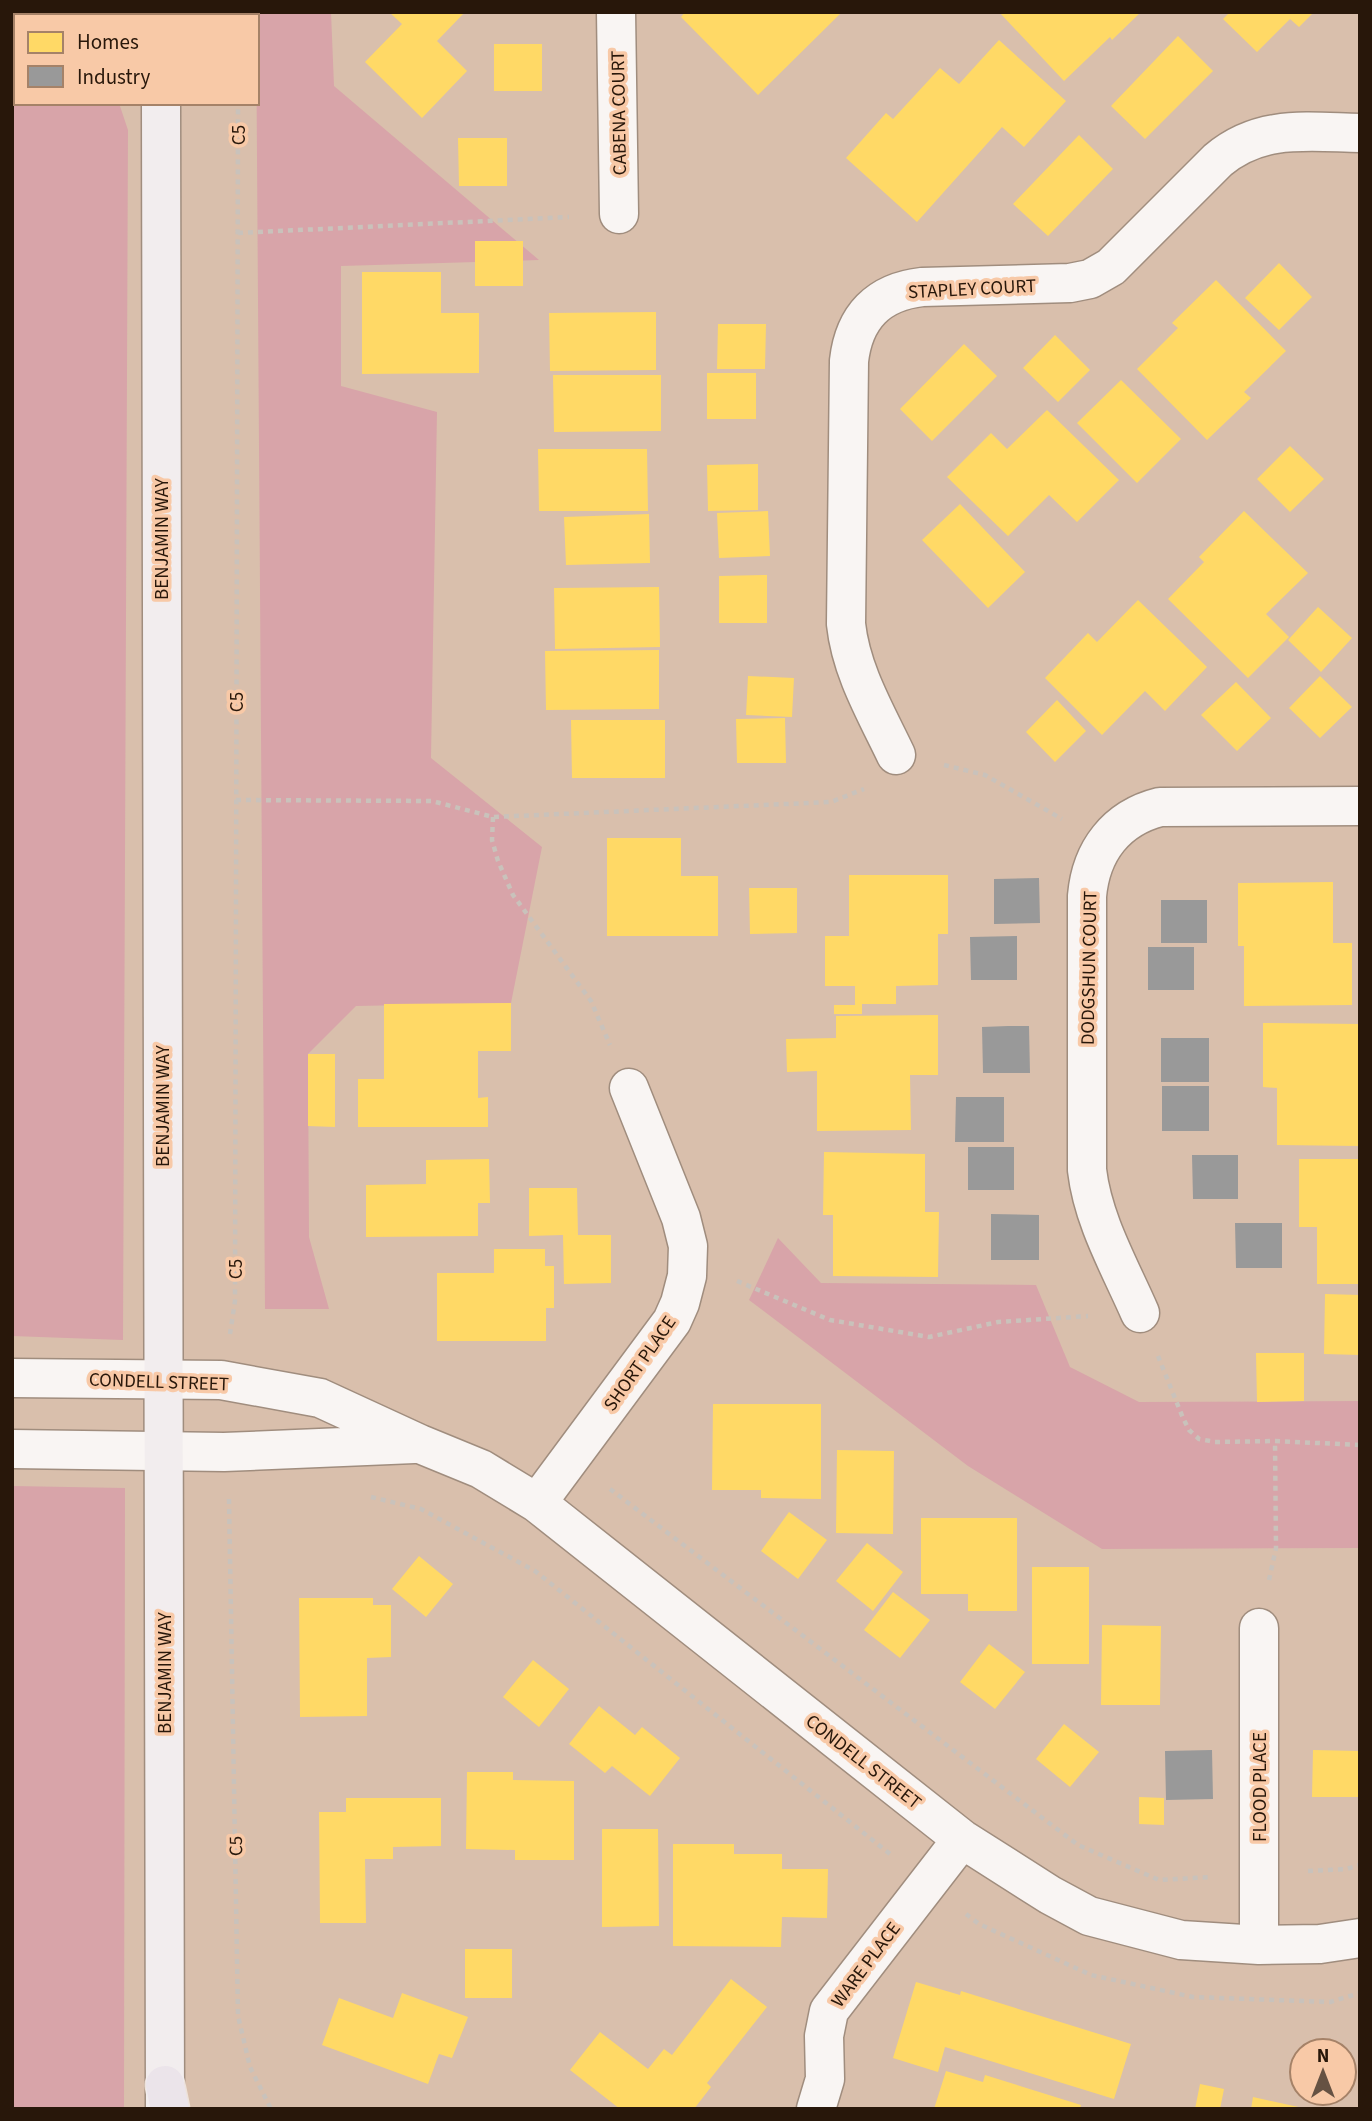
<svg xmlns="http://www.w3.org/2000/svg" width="1372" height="2121" font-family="'Source Sans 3',sans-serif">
  <rect width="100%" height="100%" fill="#d9bfac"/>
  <path fill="#d8a4a9" d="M256,12H331L334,86L539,260L341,266V386L437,412L431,758L542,847L511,1003L356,1006L308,1054L309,1237L329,1309H265Z
    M12,84H16V103H119L128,130L123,1340L12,1336Z
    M778,1238L821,1283L1036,1285L1070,1367L1139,1402L1360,1401V1548L1102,1549L968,1466L749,1300Z
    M12,1486L125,1488L124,2109H12Z"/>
  <path fill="#ffd966" d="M389,12H465L437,41L467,71L422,118L365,62L402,24Z
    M685,12H842L758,95L681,17Z
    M999,12H1141L1112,40L1110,37L1064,81Z
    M1230,12H1314L1299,27L1290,19L1257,52L1223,19Z
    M1178,36L1213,71L1145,139L1111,106Z
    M999,40L1066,101L1024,147L1002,127L917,222L846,158L886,113L893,119L940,68L959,84Z
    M494,44H542V91H494Z
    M1079,135L1113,169L1048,236L1013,204Z
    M458,138H507V186H459Z
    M475,241H523V286H475Z
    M1279,263L1312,297L1279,330L1245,298Z
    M362,272H441V313H479V373L362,374Z
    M1216,280L1286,351L1244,392L1251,398L1207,440L1137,369L1178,328L1172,323Z
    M656,312V370L550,371L549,313Z
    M718,324H766L765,369H717Z
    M1055,335L1090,370L1058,402L1023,368Z
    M964,344L997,376L932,441L900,409Z
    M707,373H756V419H707Z
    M553,375H661V431L554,432Z
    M1121,380L1181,439L1137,483L1077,423Z
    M1047,410L1119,480L1077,522L1049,495L1008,536L947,477L991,433L1007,449Z
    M1290,446L1324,479L1290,512L1257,479Z
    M538,449H647L648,511H539Z
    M758,464V510L708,511L707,465Z
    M960,504L1025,572L988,608L922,540Z
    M768,511L770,556L719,558L717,513Z
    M1244,511L1308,573L1266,614L1289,637L1248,678L1168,599L1204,562L1199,557Z
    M649,514L650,563L566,565L564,517Z
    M767,575V623H719V576Z
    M659,587L660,647L555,649L554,588Z
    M1138,600L1207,667L1165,711L1145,691L1102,735L1045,678L1088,633L1097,642Z
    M1318,607L1352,638L1321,672L1288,640Z
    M659,650V709L546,710L545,651Z
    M748,676L794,678L792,717L746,715Z
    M1320,676L1352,707L1320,738L1289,708Z
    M1236,682L1271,718L1237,751L1201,715Z
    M1057,700L1086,731L1055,762L1026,732Z
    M785,718L786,763H737L736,719Z
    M571,720H665V778H572Z
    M607,838H681V876H718V936H607Z
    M849,875H948V934H938V985L896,986V1004H862V1014H834V1005H855V986H825V936H849Z
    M1333,882V943H1352V1005L1244,1006V946H1238V883Z
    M749,888H797V933L750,934Z
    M511,1003V1051H478V1098L488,1097V1127H358V1079H384V1004Z
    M938,1015V1075H910L911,1130L817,1131V1071L787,1072L786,1039L836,1038V1016Z
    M1263,1023L1360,1024V1146L1277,1145V1088L1263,1087Z
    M308,1054H335V1127L308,1126Z
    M824,1152L925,1154V1212H939L938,1277L833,1276V1215H823Z
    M489,1159L490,1203H478V1236L366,1237V1185L426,1184V1160Z
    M1299,1159H1360V1284H1317V1227H1299Z
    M529,1188H577L578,1235H611V1283L564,1284L563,1235L529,1236Z
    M494,1249H545V1266H554V1308H546V1341H437V1273H494Z
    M1325,1294L1360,1295V1355L1324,1354Z
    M1256,1353H1304V1401L1257,1402Z
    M713,1404H821V1499L761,1498V1490H712Z
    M837,1450L894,1451L893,1534L836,1533Z
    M789,1512L827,1540L798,1579L761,1551Z
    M921,1518H1017V1611H968V1594H921Z
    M867,1543L903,1572L873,1611L836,1581Z
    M419,1556L453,1584L426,1617L392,1589Z
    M1032,1567H1089V1664H1032Z
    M893,1592L930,1620L900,1658L864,1630Z
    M299,1598H373V1605H391V1657L367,1658V1716L300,1717Z
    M1102,1625L1161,1626L1160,1705H1101Z
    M989,1644L1025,1672L995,1709L960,1682Z
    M533,1660L569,1689L539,1727L503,1697Z
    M599,1706L635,1735L642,1727L680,1758L650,1796L612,1766L605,1773L569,1744Z
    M1064,1724L1099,1752L1070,1787L1036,1759Z
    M1313,1750L1360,1751V1797H1312Z
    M467,1772H513V1780L574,1781V1860H515V1850L466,1849Z
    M1139,1797L1164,1798V1825L1139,1824Z
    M346,1798H441V1846L393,1847V1859H365L366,1923H320L319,1812H346Z
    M602,1829H658L659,1926L602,1927Z
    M673,1844H734V1854H782V1869H828L827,1918L782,1917L781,1947L673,1946Z
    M465,1949H512V1998H465Z
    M731,1979L767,2007L707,2083L711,2087L694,2109H620L570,2070L600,2032L648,2069L664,2049L672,2055Z
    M916,1982L960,1995L961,1991L1131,2044L1114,2099L945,2047L938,2072L893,2058Z
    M402,1993L468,2017L452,2058L439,2054L428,2084L322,2045L339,1998L393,2018Z
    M946,2071L983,2082L985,2075L1081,2105L1080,2109H934Z
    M1200,2084L1224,2089L1220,2109H1195Z
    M1253,2097L1303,2108V2109H1251Z"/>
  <path fill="#999" d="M1039,878L1040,923L994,924V879Z
    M1161,900H1207V943H1161Z
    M1017,936V980H971L970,937Z
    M1148,947H1194V990H1148Z
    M1008,1026H1029L1030,1073H983L982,1027Z
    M1161,1038H1209V1082H1161Z
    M1162,1086H1209V1131H1162Z
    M956,1097H1004V1142H955Z
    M968,1147H1014V1190H968Z
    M1192,1155H1238V1199H1193Z
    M991,1214L1039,1215V1260H991Z
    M1235,1223H1282V1268H1236Z
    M1212,1750L1213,1799L1166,1800L1165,1751Z"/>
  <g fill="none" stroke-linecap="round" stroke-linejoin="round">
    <g stroke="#a08d7e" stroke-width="41">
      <path id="minor" d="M616,12L619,214
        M12,19H16
        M896,755C876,713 851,671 846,624L849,361C854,317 878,292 922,287L1070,283L1090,279L1111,267L1218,160C1261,124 1308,132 1360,133
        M1140,1313C1120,1267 1093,1221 1087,1170V896C1091,851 1116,818 1160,807L1360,806
        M12,1378L221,1380L320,1398L420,1444L481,1469L537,1503L962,1839L1050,1895L1089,1916L1181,1940L1259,1945L1320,1944L1360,1938
        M12,1449L224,1452L414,1444
        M537,1503L672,1321L680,1303L687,1276L688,1246L681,1218L629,1088
        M1259,1628V1945
        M816,2109L825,2079L824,2036L829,2011L962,1839"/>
    </g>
    <g stroke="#a08d7e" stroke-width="41">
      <path id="secondary" d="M161,12V16
        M161,103L165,2109"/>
    </g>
    <g stroke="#eee2da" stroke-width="41">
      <path id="primary" d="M165,2085L170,2109"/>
    </g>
    <path stroke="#c9c2bb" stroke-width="4.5" stroke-dasharray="5 5" stroke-linecap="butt" d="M238,12V16
      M238,233L569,217
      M944,765L985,775L1062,819
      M236,800L432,801L493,817L831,802L864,789
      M493,817L492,840L498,861L513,895L591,1001L610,1045
      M737,1281L830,1320L929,1337L998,1322L1088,1316
      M230,1334L235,1301L238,103
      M1158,1356L1183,1418L1189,1430L1199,1439L1215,1442L1275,1441L1360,1445
      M610,1489L1078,1845L1159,1880L1212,1877
      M371,1497L421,1509L535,1571L890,1854
      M229,1499L238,2016L250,2067L271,2109
      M1269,1580L1276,1548L1275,1441
      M1308,1871L1346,1869L1360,1865
      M966,1914L979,1924L1091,1975L1193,1997L1330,2002L1360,1993"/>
    <use href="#minor" stroke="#f9f5f3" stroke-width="38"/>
    <use href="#secondary" stroke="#f2edee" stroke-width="38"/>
    <use href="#primary" stroke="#ebe4ea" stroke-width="38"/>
  </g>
  <g text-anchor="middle" stroke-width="7" stroke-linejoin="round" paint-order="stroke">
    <g font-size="19" fill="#28170a" stroke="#f8c9a7">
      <text transform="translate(618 113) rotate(-91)" y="7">CABENA COURT</text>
      <text transform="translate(238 135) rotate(-90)" y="7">C5</text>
      <text transform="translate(972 288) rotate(-3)" y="7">STAPLEY COURT</text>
      <text transform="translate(161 539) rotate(-90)" y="7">BENJAMIN WAY</text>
      <text transform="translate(236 702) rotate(-90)" y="7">C5</text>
      <text transform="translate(1088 968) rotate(-89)" y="7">DODGSHUN COURT</text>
      <text transform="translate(162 1106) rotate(-90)" y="7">BENJAMIN WAY</text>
      <text transform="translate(235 1269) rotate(-90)" y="7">C5</text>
      <text transform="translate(639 1363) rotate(-55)" y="7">SHORT PLACE</text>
      <text transform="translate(159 1381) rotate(2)" y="7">CONDELL STREET</text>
      <text transform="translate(164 1673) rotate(-90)" y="7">BENJAMIN WAY</text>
      <text transform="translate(864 1761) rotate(38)" y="7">CONDELL STREET</text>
      <text transform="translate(1259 1787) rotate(-90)" y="7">FLOOD PLACE</text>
      <text transform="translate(235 1846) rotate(-91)" y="7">C5</text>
      <text transform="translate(865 1964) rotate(-53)" y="7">WARE PLACE</text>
    </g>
  </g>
  <rect width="1372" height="2121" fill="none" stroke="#28170a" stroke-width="28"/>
  <rect x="14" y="14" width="245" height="91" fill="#f8c9a7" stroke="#a58268" stroke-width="2"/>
  <rect x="28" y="32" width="35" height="21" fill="#ffd966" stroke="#a58268" stroke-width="2"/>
  <text x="77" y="49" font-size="21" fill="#28170a">Homes</text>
  <rect x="28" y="66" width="35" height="21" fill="#999999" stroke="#a58268" stroke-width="2"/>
  <text x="77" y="84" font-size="21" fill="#28170a">Industry</text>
  <g transform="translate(1323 2072)"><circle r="33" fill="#f8c9a7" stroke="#a58268" stroke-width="2"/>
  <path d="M0-5L12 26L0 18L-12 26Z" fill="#665243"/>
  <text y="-10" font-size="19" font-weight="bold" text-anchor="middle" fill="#28170a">N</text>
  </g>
</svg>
